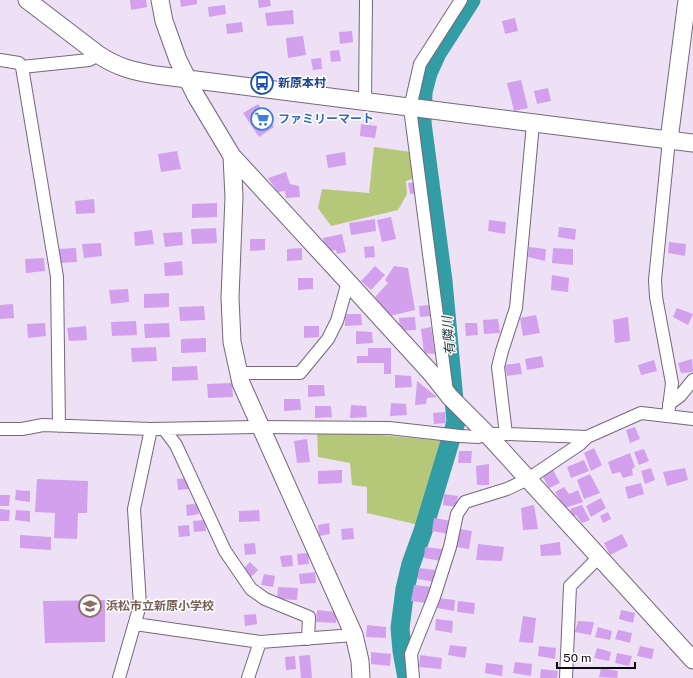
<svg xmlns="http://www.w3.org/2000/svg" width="693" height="678" font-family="'Public Sans','Noto Sans JP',sans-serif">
  <rect width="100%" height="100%" fill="#eee1f6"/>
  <path fill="#b5c87a" d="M374,147L412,152L414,178L406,181L407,194L398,210L331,226L318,208L322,189L369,193Z
    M317,429L444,441L419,525L367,513V487L352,485L350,463L318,457Z"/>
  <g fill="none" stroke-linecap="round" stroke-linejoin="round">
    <path stroke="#329da5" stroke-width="19" d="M407,678L402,651L400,628L405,589L411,564L423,531L456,422L443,281L422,123L423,92L428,73L437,53L471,0"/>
  </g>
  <path fill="#d2a0ed" d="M130,0H146L147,7L131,10Z
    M180,0H197V4L181,7Z
    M258,0H270L271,6L259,8Z
    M225,5L226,14L209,17L208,7Z
    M293,10L294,24L267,26L265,13Z
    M515,18L518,31L505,34L502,21Z
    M242,22L243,32L227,34L226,24Z
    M352,31L353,42L340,44L339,32Z
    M303,36L306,55L288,58L286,38Z
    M339,50L341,61L331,62L330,51Z
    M321,58L322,69L313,70L311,59Z
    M521,80L528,108L514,111L507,83Z
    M548,88L551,101L537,104L534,91Z
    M258,104L274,127L259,137L243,113Z
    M361,124L377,126L375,138L360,136Z
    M177,151L181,169L161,172L158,154Z
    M345,152L346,165L328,168L326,155Z
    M286,172L290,184L299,186L300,197L286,198L285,191L278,192L268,178Z
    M418,182L419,193L410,194L408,183Z
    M94,199L95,213L76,214L75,201Z
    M217,203V217L192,218V204Z
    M391,217L396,239L382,242L377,220Z
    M375,219L376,231L351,235L349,223Z
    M489,220L506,222L505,234L488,231Z
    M559,227L576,229L575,240L558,237Z
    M216,228L217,243L192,244L191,229Z
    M152,230L154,244L135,246L134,232Z
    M182,232L183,245L165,247L163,233Z
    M342,234L346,252L337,254L336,250L329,251L325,246L323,238Z
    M250,239H265V250L250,251Z
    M669,242L686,244L685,256L668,253Z
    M101,243L102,256L84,258L82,244Z
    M374,246L375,257L365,258L364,247Z
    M529,247L546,249L545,261L528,257Z
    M76,248L77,262L59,263L58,249Z
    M302,248V260L287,261V249Z
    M553,248L573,249V265L552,263Z
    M44,258L45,271L26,273L25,259Z
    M182,261L183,275L165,276L164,263Z
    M375,266L385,275L371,290L361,281Z
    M394,266L408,268L415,310L390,316L375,297L388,283L385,280Z
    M552,275L569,278L568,292L551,290Z
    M298,278H313V289L298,290Z
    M128,289L129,302L111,304L109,290Z
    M169,293V307L144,308V294Z
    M13,304L14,318L0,319V305Z
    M429,305L430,316L420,317L419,306Z
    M204,306L205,320L180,321L179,307Z
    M677,308L693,314L688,325L673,317Z
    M345,314H361L362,325L345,326Z
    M536,315L540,333L523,336L520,318Z
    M415,317L416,330L400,331L399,318Z
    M628,317L630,341L615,343L613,320Z
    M498,319L500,333L484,334L483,320Z
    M136,321L137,335L112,336L111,322Z
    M45,323L46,336L28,338L27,324Z
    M169,323L170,337L145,338L144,324Z
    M465,323H477L478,335L466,336Z
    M86,326L87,340L69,341L67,328Z
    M304,326H319V337L304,338Z
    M431,327L435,354L424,353L421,329Z
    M356,331L372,332L373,343L356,344Z
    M206,338V352L181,353V339Z
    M156,347L157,361L132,362L131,348Z
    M368,348H391V374H384V363H357V356H368Z
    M542,356L544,367L527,370L525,359Z
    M692,359L693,372L681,373L678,363Z
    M654,360L657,371L641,375L638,365Z
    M520,363L522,374L507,376L505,365Z
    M197,366L198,380L172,381V367Z
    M395,375L411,376L412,387L395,388Z
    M417,381L437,397L427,398L426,404L415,405Z
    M232,383L233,397L208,398L207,384Z
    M308,385H324L325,396L308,397Z
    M284,399H300L301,410L284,411Z
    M391,403L406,404L407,415L390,416Z
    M351,405L366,406L367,417L350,418Z
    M315,406H331L332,417L315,418Z
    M445,412L446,423L434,424L433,413Z
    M635,427L640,439L630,443L626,430Z
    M307,439L310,462L297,463L294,441Z
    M594,448L602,465L591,471L584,453Z
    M644,449L649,461L639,465L634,452Z
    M459,451H472L471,463H458Z
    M630,453L635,467L632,469L633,475L623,478L620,472L612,474L608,462Z
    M584,460L589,471L571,478L567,467Z
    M489,464V485H477L476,466Z
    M552,468L560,483L549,488L542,475Z
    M651,468L655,480L645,484L641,471Z
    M685,468L688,480L667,486L663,472Z
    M342,470V483L318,484V471Z
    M590,474L600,493L584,499L577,480Z
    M188,478L189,489L178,490L177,479Z
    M37,479L88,481L87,513H78L77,539L54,538L55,513L35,512Z
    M641,483L644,494L628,499L625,487Z
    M564,487L569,494L578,490L583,502L565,508L555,492Z
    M16,490L30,491V502L15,500Z
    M444,494L458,496L456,507L443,505Z
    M0,495H10L9,506H0Z
    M601,498L606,508L591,517L586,506Z
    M198,503L199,514L187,516L186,505Z
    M534,505L538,529L523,530L521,508Z
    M582,505L590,520L582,523L576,515L573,517L570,509Z
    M0,509L10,510L9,521H0Z
    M16,510L30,511V522L15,520Z
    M259,510L260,521L239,522V511Z
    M608,512L611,519L603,523L600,516Z
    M434,518L451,521L449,534L432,531Z
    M205,520L206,531L194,532L193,521Z
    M329,523L330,534L319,536L318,525Z
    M189,525L190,536L179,537L178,526Z
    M353,528L354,539L342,540L341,529Z
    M459,529L472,531L469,549L456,547Z
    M622,534L628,546L610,555L604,543Z
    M20,535L51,537V550L20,548Z
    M560,542L561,555L541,556L540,545Z
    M255,543L256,554L245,555L244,544Z
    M478,544L504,547L502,561L476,560Z
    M425,547L442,549L441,561L424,558Z
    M308,553L309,564L298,565L297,554Z
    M292,555L293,566L282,567L280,556Z
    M250,562L258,570L250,578L242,570Z
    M419,568L436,570L435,582L418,579Z
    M315,572L316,583L300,584L299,574Z
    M264,574L275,576L273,587L261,585Z
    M414,585L432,587L427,603L411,601Z
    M278,587L298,588L297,600L277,599Z
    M438,598L455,600L454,611L437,608Z
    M105,600V642L45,643L43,601Z
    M458,601L475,603L474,614L457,612Z
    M317,610L337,612L336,623L316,622Z
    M621,610L635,613L633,623L619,619Z
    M256,614L257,624L245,626L244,615Z
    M523,616L536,618L533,643L519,642Z
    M436,619L453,621L452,633L435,630Z
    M578,621L594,622L591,635L575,632Z
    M367,625L386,627V638L366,637Z
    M598,627L612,631L610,640L595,637Z
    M618,630L632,633L630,643L615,639Z
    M450,645L467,647L465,658L448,655Z
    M539,646L556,648L555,659L538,656Z
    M640,646L654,649L652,659L637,656Z
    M597,648L611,652L609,661L594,658Z
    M371,652L391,654L390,666L371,664Z
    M617,653L632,656L629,666L615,663Z
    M310,655L312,678H301L299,656Z
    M420,655L442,658L441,669L419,667Z
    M295,656L296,669L286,670L285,657Z
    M515,662L532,664L531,676L513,673Z
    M486,663L503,665L502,676L485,673Z
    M601,668L618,671L617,678L599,677Z
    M541,669L558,671L557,678H540Z"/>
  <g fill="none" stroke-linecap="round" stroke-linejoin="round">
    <g stroke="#74687a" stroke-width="14">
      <path id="street" d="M0,60L19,63L22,67
        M365,102L366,0
        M239,373H300L328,339L337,321L348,282
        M447,392L410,108L420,64L461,0
        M669,404L680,396L693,380
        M668,415L672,383L656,297L655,280L669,140
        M59,426L57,277L22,67L89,60L99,55
        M0,429H22L43,425L151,429L260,427L389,428L460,436L478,437L487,434H506L587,437L641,413L693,419
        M164,429L176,445L225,551L251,589L265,599L309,617L308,639
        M506,434L498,367L502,351L516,308L533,124
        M135,624L260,642L354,635
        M119,678L140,605L134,509L151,429
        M248,678L260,642
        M413,678L411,654L434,597L450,547L457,514L465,502L507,489L528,479L580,444L587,437
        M566,678L570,586L599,557"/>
    </g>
    <g stroke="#74687a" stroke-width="19">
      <path id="secondary" d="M27,0L99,55C119,68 133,71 156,75L693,143
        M160,0L164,21L178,60L196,96L232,156L234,197L230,298L232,342L241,383L354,635L360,661L361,678
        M669,140L687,0
        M232,156L348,282L431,373L450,397L487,434L693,660"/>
    </g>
    <use href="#street" stroke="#fff" stroke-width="12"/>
    <use href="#secondary" stroke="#fff" stroke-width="17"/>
  </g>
  <defs>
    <g id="bus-ring" transform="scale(1.15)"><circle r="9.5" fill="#fff" stroke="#1a4fb4" stroke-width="1.5"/><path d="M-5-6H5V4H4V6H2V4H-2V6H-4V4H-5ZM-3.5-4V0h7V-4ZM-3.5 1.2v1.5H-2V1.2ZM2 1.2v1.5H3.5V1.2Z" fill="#1a4fb4"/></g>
    <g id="supermarket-ring" transform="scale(1.15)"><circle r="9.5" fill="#fff" stroke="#3f7fe0" stroke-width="1.5"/><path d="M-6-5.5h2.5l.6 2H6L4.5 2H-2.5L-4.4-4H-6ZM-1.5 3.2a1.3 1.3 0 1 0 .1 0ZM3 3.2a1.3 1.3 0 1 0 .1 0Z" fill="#3f7fe0"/></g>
    <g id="school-ring" transform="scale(1.15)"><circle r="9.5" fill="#fff" stroke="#8d6e63" stroke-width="1.5"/><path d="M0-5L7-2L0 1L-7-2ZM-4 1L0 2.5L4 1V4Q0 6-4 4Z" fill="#8d6e63"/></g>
  </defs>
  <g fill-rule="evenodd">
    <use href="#bus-ring" x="262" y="83"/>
    <use href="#supermarket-ring" x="262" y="119"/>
    <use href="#school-ring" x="90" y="606"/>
  </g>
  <g text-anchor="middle" stroke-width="3" stroke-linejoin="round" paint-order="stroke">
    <g font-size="12" font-weight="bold" fill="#164399" stroke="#fff" text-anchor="start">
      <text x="278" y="87">新原本村</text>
    </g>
    <g font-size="12" font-weight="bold" fill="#366cbe" stroke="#fff" text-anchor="start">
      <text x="278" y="123">ファミリーマート</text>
    </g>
    <g font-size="12" font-weight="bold" fill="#785e54" stroke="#fff" text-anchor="start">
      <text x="106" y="610">浜松市立新原小学校</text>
    </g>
    <g font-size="13" font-style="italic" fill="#183032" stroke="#fff">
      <text transform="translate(448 336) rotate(-95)" y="5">有隣川</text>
    </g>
  </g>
  <path d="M557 662v6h78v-6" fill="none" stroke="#100b12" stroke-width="2"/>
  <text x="563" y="662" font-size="12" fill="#100b12" stroke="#ffffff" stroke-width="3" paint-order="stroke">50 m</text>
</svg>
